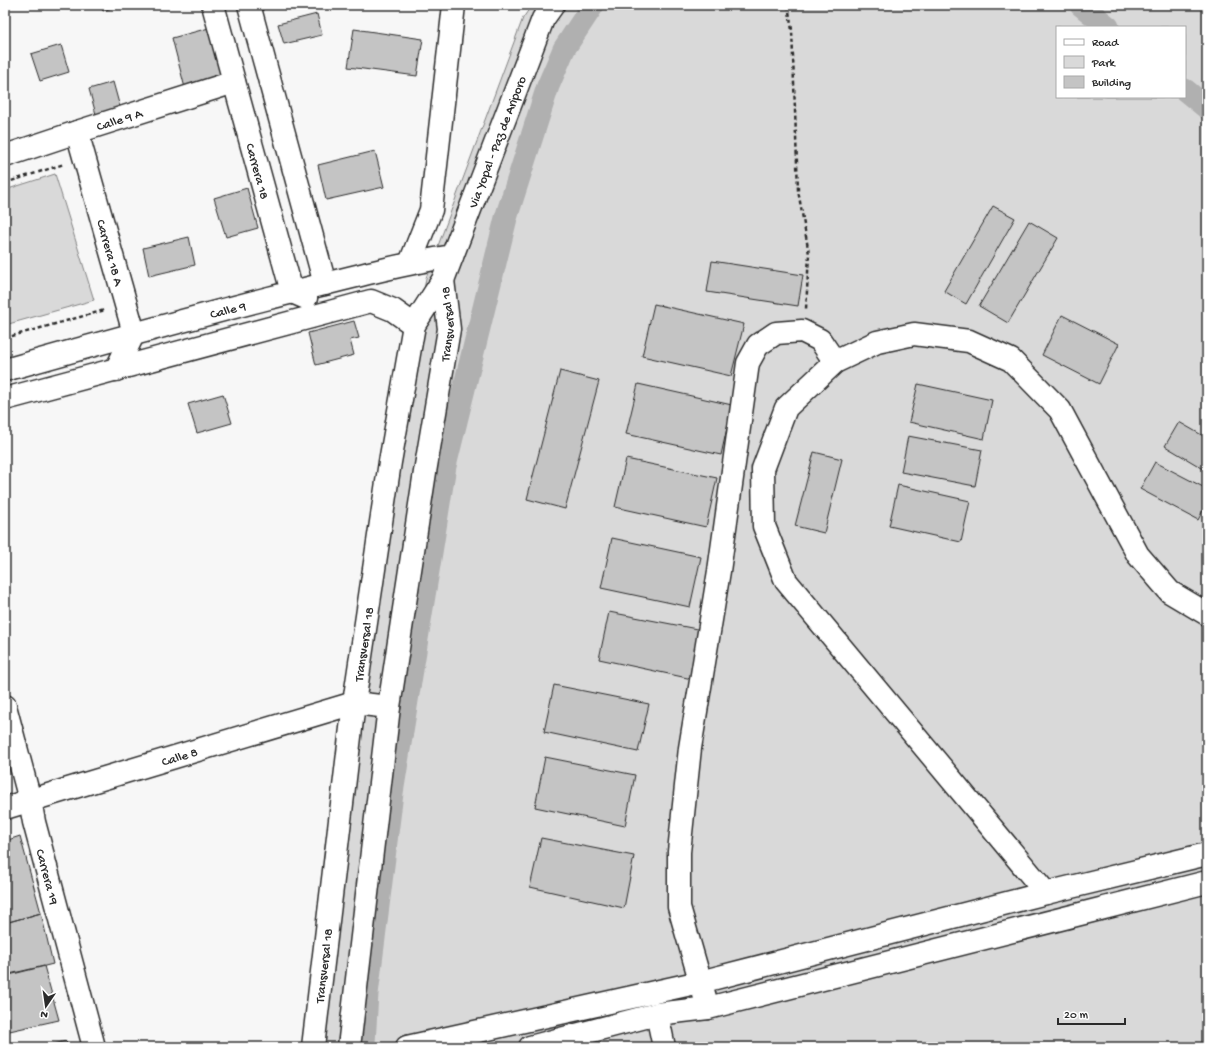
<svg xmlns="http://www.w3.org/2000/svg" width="1212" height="1052" font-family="'Gochi Hand',sans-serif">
  <rect width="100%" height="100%" fill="#f7f7f7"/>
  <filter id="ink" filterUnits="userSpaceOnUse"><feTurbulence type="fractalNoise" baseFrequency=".025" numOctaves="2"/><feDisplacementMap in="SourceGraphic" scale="8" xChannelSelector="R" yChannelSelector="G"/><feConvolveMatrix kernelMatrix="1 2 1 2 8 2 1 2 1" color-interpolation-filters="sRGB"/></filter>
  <g filter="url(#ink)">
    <path fill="#d9d9d9" stroke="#828282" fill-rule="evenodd" d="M532,5H1207V1047H318L410,376L426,278L523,18ZM1057,27H1185V97H1057Z
      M55,174L94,300L5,325V190Z"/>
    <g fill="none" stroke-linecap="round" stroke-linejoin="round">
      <path stroke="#b0b0b0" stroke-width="23" d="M1081,5L1108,27
        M1185,90L1207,108
        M364,1043L367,994L392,793L445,466L506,218L548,86L564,49L593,5"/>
    </g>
    <path fill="#c4c4c4" stroke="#2b2b2b" d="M101,5H121L103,11Z
      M317,14L322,35L284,44L278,24Z
      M209,28L222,79L185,88L172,38Z
      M354,29L423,39L417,76L348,67Z
      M61,45L69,72L40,81L31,54Z
      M113,82L121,111L97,118L89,89Z
      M375,151L384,187L326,200L318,165Z
      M247,188L258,228L226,237L214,198Z
      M993,206L1015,218L966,304L944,291Z
      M1029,221L1058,238L1008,323L979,306Z
      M189,237L195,265L149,276L143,248Z
      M712,261L803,275L798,306L707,292Z
      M654,304L744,324L731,376L642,356Z
      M1062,315L1119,344L1099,384L1042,355Z
      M354,321L359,338L350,340L354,355L316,365L308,333Z
      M560,371L599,381L565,509L527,499Z
      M638,384L732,405L721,455L626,434Z
      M918,384L992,400L984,439L909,422Z
      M223,394L232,423L197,433L188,404Z
      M1179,422L1207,438V471L1165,446Z
      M908,436L982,450L975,486L901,472Z
      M814,452L842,459L824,533L795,526Z
      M626,459L717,478L706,527L615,507Z
      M1155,462L1207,489V503L1198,520L1140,489Z
      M898,485L970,501L961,542L889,526Z
      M612,538L701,557L690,607L601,588Z
      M609,612L702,630L692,679L599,659Z
      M554,685L649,704L638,752L544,732Z
      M545,757L635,775L625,826L535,807Z
      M20,836L41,913L5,923V841Z
      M541,838L634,856L624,908L530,887Z
      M41,913L53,964L9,975L5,959V923Z
      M5,959L9,975H5Z
      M44,966L59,1020L5,1032V975Z
      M66,1041L68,1047H41Z"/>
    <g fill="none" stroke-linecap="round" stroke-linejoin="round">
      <g stroke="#2b2b2b" stroke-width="25">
        <g id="street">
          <path id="s1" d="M77,132L134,333L116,370"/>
          <path id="s2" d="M5,156L77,132L234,82"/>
          <path d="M410,263L431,210L454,5"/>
          <path id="s3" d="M5,706L30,800L34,822L94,1047"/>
          <path id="s4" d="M5,808L354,703L389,707"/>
          <path d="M1046,893L786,581L764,526L763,469L786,408L835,362L877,342L914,334L969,341L1011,360L1060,410L1138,555L1170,592L1207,614"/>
          <path d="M708,1008L679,907V852L690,748L719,571L748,363L758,345L776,333L802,331L820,340L835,362"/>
          <path d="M657,1014L664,1047"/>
          <path d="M407,1047L700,982L1046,893L1207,854"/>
          <path d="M530,1047L657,1014L708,1008L1207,882"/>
        </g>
      </g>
      <g stroke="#2b2b2b" stroke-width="25">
        <g id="secondary">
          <path id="s5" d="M213,5L292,292L306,298"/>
          <path d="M249,5L325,284"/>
          <path id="s6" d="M5,370C93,345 180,321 269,298C330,283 390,266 452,256"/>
          <path d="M5,399L371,301L393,310L414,325"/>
        </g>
      </g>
      <g stroke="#2b2b2b" stroke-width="25">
        <g id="primary">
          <path id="s7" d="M313,1047L354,703L390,462L414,325L443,280L543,19L553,5"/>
          <path id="s8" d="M349,1047L389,707L425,472L449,329L443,280"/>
        </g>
      </g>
      <path stroke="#2b2b2b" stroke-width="2.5" stroke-dasharray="4 3" stroke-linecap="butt" d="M788,5L792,30L798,190L809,254L806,309
        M5,183L64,164
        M5,338L105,310"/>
      <use href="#street" stroke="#fff" stroke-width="22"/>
      <use href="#secondary" stroke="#fff" stroke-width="22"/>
      <use href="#primary" stroke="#fff" stroke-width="22"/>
    </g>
  </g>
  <g text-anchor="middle" stroke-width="3.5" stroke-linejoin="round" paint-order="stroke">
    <g font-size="13" fill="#2b2b2b" stroke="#fff">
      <text dy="5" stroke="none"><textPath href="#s2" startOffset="120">Calle 9 A</textPath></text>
      <text dy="5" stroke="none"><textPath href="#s7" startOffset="931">Via Yopal - Paz de Ariporo</textPath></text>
      <text dy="5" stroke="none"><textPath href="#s5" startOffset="172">Carrera 18</textPath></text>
      <text dy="5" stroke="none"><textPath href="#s1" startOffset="125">Carrera 18 A</textPath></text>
      <text dy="5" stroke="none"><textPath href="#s6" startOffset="231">Calle 9</textPath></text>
      <text dy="5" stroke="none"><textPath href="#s8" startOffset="730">Transversal 18</textPath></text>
      <text dy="5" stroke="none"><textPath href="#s7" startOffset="406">Transversal 18</textPath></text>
      <text dy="5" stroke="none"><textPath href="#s4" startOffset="182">Calle 8</textPath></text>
      <text dy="5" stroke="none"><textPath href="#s3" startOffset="176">Carrera 19</textPath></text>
      <text dy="5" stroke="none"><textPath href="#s7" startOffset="82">Transversal 18</textPath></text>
    </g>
  </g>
  <rect width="1212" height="1052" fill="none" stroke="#fff" stroke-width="20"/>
  <rect x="10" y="10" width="1192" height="1032" fill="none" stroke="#2b2b2b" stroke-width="1.5" filter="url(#ink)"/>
  <rect x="1056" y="26" width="130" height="72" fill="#ffffff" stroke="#aaaaaa"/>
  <rect x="1064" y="39" width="20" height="6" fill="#ffffff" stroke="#aaaaaa"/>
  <text x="1092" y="46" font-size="12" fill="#2b2b2b">Road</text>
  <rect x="1064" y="56" width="20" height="12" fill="#d9d9d9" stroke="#aaaaaa"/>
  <text x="1092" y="66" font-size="12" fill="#2b2b2b">Park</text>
  <rect x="1064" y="76" width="20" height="12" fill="#c4c4c4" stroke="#aaaaaa"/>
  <text x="1092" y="86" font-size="12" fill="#2b2b2b">Building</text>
  <g transform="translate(46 1006) rotate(193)" stroke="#ffffff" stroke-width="3" paint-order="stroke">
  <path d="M0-3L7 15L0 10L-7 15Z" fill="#2b2b2b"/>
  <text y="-6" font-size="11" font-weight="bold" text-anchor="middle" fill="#2b2b2b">N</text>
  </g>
  <path d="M1058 1018v6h67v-6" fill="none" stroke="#2b2b2b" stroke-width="2"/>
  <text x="1064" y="1018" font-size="12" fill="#2b2b2b" stroke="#ffffff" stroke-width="3" paint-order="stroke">20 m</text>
</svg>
